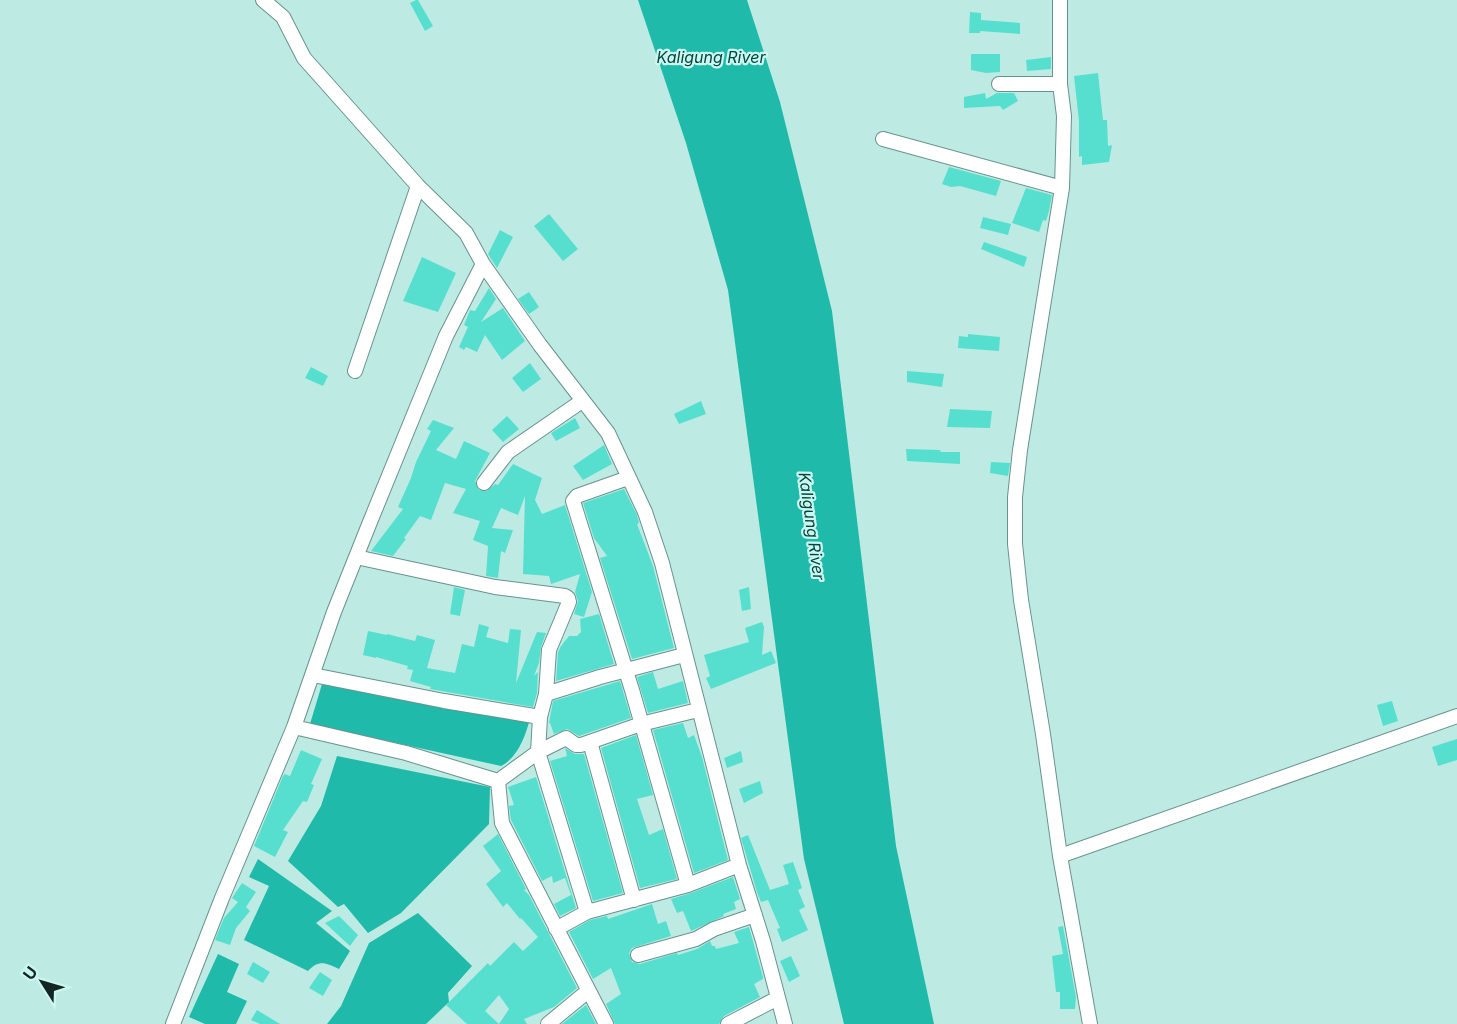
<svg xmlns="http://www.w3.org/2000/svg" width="1457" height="1024" font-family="Inter,sans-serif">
  <rect width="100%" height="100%" fill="#bdebe3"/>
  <path fill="#20baaa" d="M638,0H747L780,102L832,311L896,846L934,1024H844L804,859L728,290L686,143Z
    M322,684L530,719C525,737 518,757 501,766L310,724Z
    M337,756L490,787L489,824L401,913L368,933L344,904L338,907L288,861L321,806Z
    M258,859L332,911L316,923L350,951L339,969C326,963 319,959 308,971L244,940L269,886L249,877Z
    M418,913L472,966L448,993L449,1002L426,1024H327L341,1006L369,943Z
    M218,954L239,964L227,992L247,1001L236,1024H205L189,1017Z"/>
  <path fill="#56dfce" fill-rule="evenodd" d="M416,0H418L433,26L425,31L410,3Z
    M970,12L981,13V20L1020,23V34L980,31V33H969Z
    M971,54H1000V72L986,73L971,70Z
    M1051,57V69L1027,71L1026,60Z
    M1098,73L1103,120H1107L1108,146L1112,145L1109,162L1082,165V156L1079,157V121L1074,76Z
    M985,93L986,99L997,93H1014L1018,101L1003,110L1000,106L964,108V97Z
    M949,167L1001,181L996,196L960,186L951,187L942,184Z
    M1026,188L1052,195L1049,211L1046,221L1043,220L1039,232L1012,223Z
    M549,214L578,249L563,261L534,226Z
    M983,217L1011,224L1008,235L980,228Z
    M500,230L513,237L497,268L488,254Z
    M984,242L1027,257L1024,267L981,249Z
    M422,257L456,273L438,312L403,301Z
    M489,288L496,299L481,322L503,308L525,341L502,360L485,335L477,352L466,347L464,350L459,347L468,327L464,325L470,310L475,311Z
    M529,292L539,307L529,314L518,299Z
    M968,334L1000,337L999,351L958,348L959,336L968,337Z
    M530,363L541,379L523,392L512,378Z
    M311,367L328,376L323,386L305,378Z
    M907,371L944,374L942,387L907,382Z
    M701,401L706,414L679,424L674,414Z
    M950,409L992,411L990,428L947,427Z
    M507,416L519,429L503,442L492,430Z
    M575,418L580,428L556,441L551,433Z
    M433,420L454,428L436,450L456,459L464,441L490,453L475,481L479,490L487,491L495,484L498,485L513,464L542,478L535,500L542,514L565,505L592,592L584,617L574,614L578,601L575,592L580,574L551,584L549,576L523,574L525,496L518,515L501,508L492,528L513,530L505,553L501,551L498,578L486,576L488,546L473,540L480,521L453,513L466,489L445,483L431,520L420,516L404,538L406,539L393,556L371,551L403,509L398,507L411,478L416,462L431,431L427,429Z
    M604,445L612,464L583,480L573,466Z
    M906,449L940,450L941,452H960V464L907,461Z
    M991,462L1010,463L1008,476L990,473Z
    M624,489L637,515L639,523L637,524L653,566L674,648L632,659L600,558L607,556L594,538L583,503Z
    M454,587L465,590L460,616L450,614Z
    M749,587L751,609L742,611L739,590Z
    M599,614L614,664L556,681L558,652L561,646L569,636H577L581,632L580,619Z
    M762,622L764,627L762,655L771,651L776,663L711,689L706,678L710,676L704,655L749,642L745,628Z
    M479,624L489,627L486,637L508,643L510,629L521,630L516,683L537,632L546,633L541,647L539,663L534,676L538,672L537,693L533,707L430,689L431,687L410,681L413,670L407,669L408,666L376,657V658L363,655L368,631L387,635V634L415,641L417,635L435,640L427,668L455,673L462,644L474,647Z
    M653,672L658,689L683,681L688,703L648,713L637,677Z
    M620,681L631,718L579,736L567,729L554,734L550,723H549L553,701Z
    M1392,701L1398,721L1383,726L1377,705Z
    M683,723L688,738L694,735L702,757L728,860L694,873L653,730Z
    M636,735L653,795L637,799L649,835L663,829L677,879L640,888L601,748Z
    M1457,739V760L1438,766L1432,747Z
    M565,748L575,754H584L623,893L593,901L550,761L567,756Z
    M301,750L322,759L311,784L314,785L307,802L303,801L283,830L288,832L275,857L254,846L283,776L285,774L290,776Z
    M741,751L743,762L727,768L724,758Z
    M536,777L576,908L560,916L554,904L571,895L565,878L553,883L552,876L542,881L511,820L509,806L514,805L508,787Z
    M760,781L763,793L744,803L739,789Z
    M498,834L526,889L524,890L529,895L577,988L554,1007L524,1019L527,1024H467L446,1005L488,963L490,966L514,942L523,951L538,937L521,918L520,919L507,903L503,907L486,884L501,871L483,846ZM499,995L509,1009L499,1024L485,1011Z
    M748,835L770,890L789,884L783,865L793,862L802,888L798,890L805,907L799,910L808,930L782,942L777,929L780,928L768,900L761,902L757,892L741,838Z
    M733,877L740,899L734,902L736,909L723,914L724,916L691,931L683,911L677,913L671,899L691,893Z
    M242,883L256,892L246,907L250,911L236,928L230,945L215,940L224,918L238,902L232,898Z
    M652,904L658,924L666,921L671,936L632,948L629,953L632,962L640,964L677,953L678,955L697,949L710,941L712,946H715L716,949L739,943L734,932L749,927L763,977V979L754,984L760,997L724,1016L719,1024H615L606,1004L621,994L611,968L593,979L569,932L590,920L607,916L608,919Z
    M339,916L358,935L350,946L325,923Z
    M1063,926L1076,997L1075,1009H1060V992H1056L1052,956L1063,954L1058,927Z
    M791,956L800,976L789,982L780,961Z
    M253,962L270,972L263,983L247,974Z
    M320,972L332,980L323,996L309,988Z
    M586,1005L596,1024H562Z
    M257,1010L280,1024H260L251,1020Z"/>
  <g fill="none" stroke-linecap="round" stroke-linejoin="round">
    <g stroke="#68938d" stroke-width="16">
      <path id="minor" d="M263,0L283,17L304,58L418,186L466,233L483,264L540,345L608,433L645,512L662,563L739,865L763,941L785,1024
        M1060,0V84L1064,116L1062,188L1020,450L1015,497V544L1021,600L1043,734L1060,856L1090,1024
        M999,84H1060
        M883,139L1062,188
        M355,371L418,186
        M628,478L577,496L573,501L632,690L688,885
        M484,483L508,452L582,401
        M356,557L495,587L565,596L568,598L569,602L549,650L546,694L540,717L538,752L587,912L688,885L739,865
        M313,675L444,701L540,717
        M546,694L600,677L684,655
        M294,727L406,753L498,781
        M590,742L634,900
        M1060,856L1457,716
        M556,929L587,912
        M638,955L696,939L714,929L755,915
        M173,1024L222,898L294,727L334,612L370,522L446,336L483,264
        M548,1024L588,991
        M606,1024L502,823L498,781L538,752L566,738L576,745H581L641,724L698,710
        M728,1024L778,998"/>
    </g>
    <use href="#minor" stroke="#fff" stroke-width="14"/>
  </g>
  <g text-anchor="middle" stroke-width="4.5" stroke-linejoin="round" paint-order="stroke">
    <g font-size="16" font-style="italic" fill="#03443e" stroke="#caf8f0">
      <text x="711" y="63">Kaligung River</text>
      <text transform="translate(812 526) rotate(82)" y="6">Kaligung River</text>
    </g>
  </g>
  <g transform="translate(42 982) rotate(307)" stroke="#caf8f0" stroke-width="4.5" paint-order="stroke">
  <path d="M0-4.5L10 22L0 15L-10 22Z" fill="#142623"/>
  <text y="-9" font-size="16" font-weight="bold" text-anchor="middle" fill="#142623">U</text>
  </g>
</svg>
